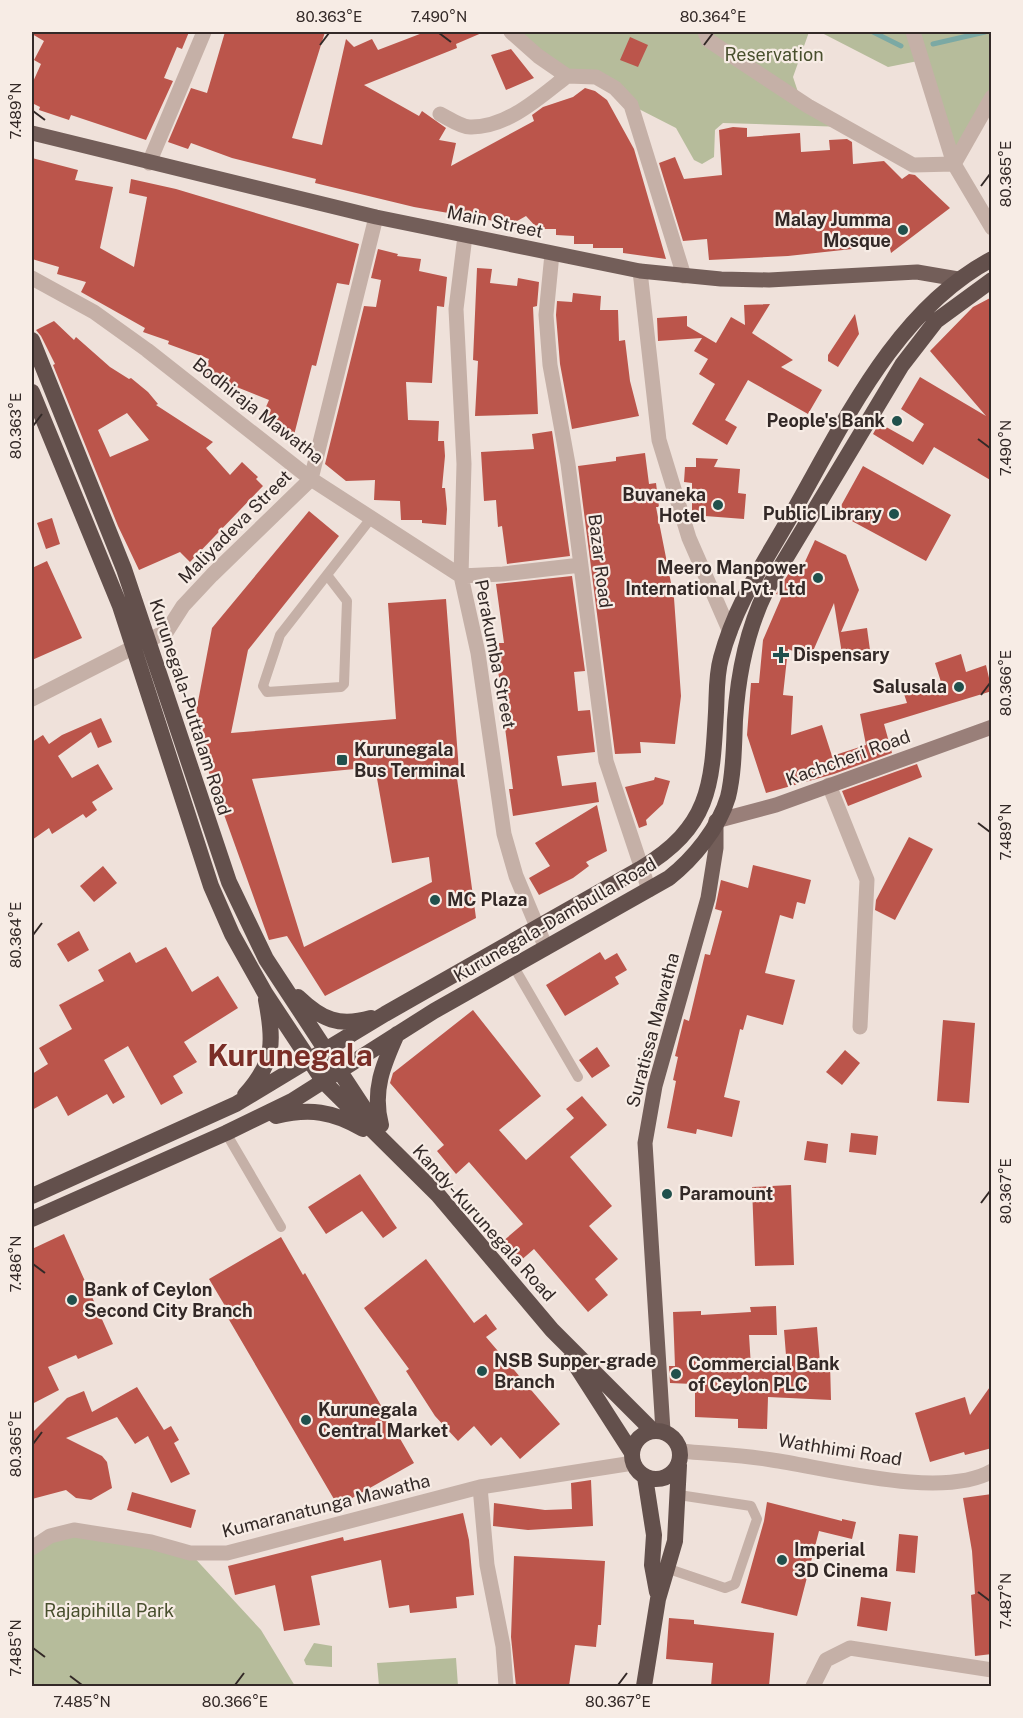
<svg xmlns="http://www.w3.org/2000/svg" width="1023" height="1718" font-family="'Public Sans',sans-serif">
  <rect width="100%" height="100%" fill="#efe1da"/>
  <path fill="#b6bc9b" d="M511,32H809L793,77L798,92L845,127L723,123L715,130L714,157L702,164L694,160L676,128L631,105L615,88L567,76Z
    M820,32H991V97L954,164L923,60L888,67Z
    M74,1530L190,1553L261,1630L295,1686H32V1548Z
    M314,1643L332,1646V1667L306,1665L304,1660Z
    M456,1658L458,1686H379L377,1663Z"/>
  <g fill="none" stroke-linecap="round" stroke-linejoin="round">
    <path stroke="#7ba9a4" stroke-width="5" d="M873,32L901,46
      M933,44L985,32"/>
  </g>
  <path fill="#bb554b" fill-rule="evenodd" d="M32,32H189L182,49L177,47L164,78L173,81L146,140L71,115L69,120L39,110L40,107L32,103V84L41,64L34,60L44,41L32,34Z
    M225,32H325L292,138L322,145L346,39L354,47L372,39L378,50L425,32H484L456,44L457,48L364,85L419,116L422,111L446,128L439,140L456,143L451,166L534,121L532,115L543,107L573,97L585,88L595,91L607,100L634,149L666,259L623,253V248H593V244H574V236L556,235V229H538L526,216L512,224L414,207L315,183L316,179L232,158L191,143L188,149L168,142L191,88L207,93Z
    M630,37L648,45L638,67L620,60Z
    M511,49L534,78L506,90L491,55Z
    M733,127L747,128V137L800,133L801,152L830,150L829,140L847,139L852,142L853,164L884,161L902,179L909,174L915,175L950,208L891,253L889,244L852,245V249L788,256L709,260L707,239L683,241L659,163L675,157L684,179L722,175L719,130Z
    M32,158L78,170L75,180L113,187L100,248L134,267L147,197L129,193L131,179L176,189L359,244L349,285L337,283L316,366L312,365L294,435L262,416L269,400L204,374L209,359L168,344L169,341L143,332L145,328L81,292L86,282L57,274L59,267L32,259Z
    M378,249L398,254L397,256L421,259L419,271L447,277L444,307L437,306L432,383L406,382L408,420L439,421L438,441H444L445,456L442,488H445L447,509L446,525L422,523V520H401L400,501L374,500L375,480L346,481L325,464L364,306L376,307L381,280L371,278Z
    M477,268L492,269L490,283L517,286L518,278L539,282L537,306L533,307L538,414L475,416L478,361L473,360Z
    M573,293L601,296L600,310H618L619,341L625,340L630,381L639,416L572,429L560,364L556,315L557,301L572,302Z
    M992,297V481L934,447L923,465L873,434L879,423L913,442L924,424L901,409L920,377L986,416L930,351L973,307Z
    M770,304L752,333L793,360L781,367L822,390L808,414L748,380L725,420L737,427L727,445L692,424L715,384L699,374L708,359L694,351L702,338L658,341L657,318L687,316V326L716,343L731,317L745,325L744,305Z
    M855,314L859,334L838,367L828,361V355Z
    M54,321L74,340L76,337L110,367L129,379L131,378L148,392L158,404L156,405L213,442L206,448L230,475L242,462L258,477L256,479L263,486L190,562L180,552L139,570L118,526L53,365L55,364L41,336L36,330ZM127,413L149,440L110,457L98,430Z
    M552,431L570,556L507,564L502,526L498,527L496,500L484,501L481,452L534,449L532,434Z
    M645,453L649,484L656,483L659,507H656L674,598L681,696L675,744L640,742L641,753L615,754L578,466L616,461V457Z
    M696,458L718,459L714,467L740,469L738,493L746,494L744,519L692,515V483L684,482L685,467H696Z
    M863,466L951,515L926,561L837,513Z
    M309,511L339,536L248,650L231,733L396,719L388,603L446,599L459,771H456L476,918L325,996L287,936L269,940L193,728L212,628ZM375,767L392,863L429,857L432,882L304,947L252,779Z
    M52,518L60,544L46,549L37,523Z
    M815,540L846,555L859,590L841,632L867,628L870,650L842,654L834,603L810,658L788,649L783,695L793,696L791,735L822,725L832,756L866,745L860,714L907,703L904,694L941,682L935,663L961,654L966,672L986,665L992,691L884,724L892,753L834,774L766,793L747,735L751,683H759L763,640L782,596L776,594L795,563L803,566Z
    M47,561L82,638L32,660V568Z
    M572,576L585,671L574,672L578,711L590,710L595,752L557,756L562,786L596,782L599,802L513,816L509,789H513L504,720H506L497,665H500L499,643H504L496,584Z
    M101,718L112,742L98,748L91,732L58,756L72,778L98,764L113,789L92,802L97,810L86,818L83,814L52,834L49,828L32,840V742L43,735L49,744L62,735Z
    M917,764L922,777L848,806L842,791Z
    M655,777L670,781L663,804L646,820L647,825L639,828L625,787L654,780Z
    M597,805L607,851L586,862L589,866L573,878L539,895L529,878L550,866L535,843Z
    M909,837L933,849L895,920L875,910L876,900Z
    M753,865L811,880L805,904L797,902L793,919L780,915L765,973L795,980L783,1025L747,1015L743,1030L740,1029L724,1097L740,1101L732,1137L697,1129L696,1134L667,1128L676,1081L673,1080L678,1057L675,1056L684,1019L689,1021L705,954L710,955L722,911L715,909L721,880L748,888Z
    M103,866L117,883L94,902L80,886Z
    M79,931L89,950L68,962L57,944Z
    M166,947L192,992L218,976L238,1008L184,1042L197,1062L173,1076L183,1093L161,1105L128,1046L104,1060L125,1097L113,1104L107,1094L68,1116L57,1096L32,1110V1074L48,1064L39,1048L72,1029L59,1005L104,981L98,970L130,952L136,963Z
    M600,952L605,960L617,953L627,970L615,977L619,984L565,1016L546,985Z
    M473,1010L541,1096L499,1130L526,1160L574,1118L566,1109L582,1096L607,1125L570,1157L612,1206L589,1226L618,1259L595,1279L608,1295L588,1312L534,1249L519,1262L502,1242L523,1224L469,1162L456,1174L437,1151L444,1145L390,1083L393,1073Z
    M943,1020L975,1023L969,1103L937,1101Z
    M597,1047L610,1066L592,1078L579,1060Z
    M845,1050L860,1063L842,1085L826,1072Z
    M851,1133L878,1136L876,1155L849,1152Z
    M807,1141L828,1144L826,1163L804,1160Z
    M360,1174L397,1228L383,1238L362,1211L326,1234L308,1207Z
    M791,1185L794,1265L755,1266L752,1187Z
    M64,1234L113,1344L78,1359L76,1355L48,1367L59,1390L32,1404V1249Z
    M281,1237L303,1275L305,1273L414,1463L338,1506L228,1318L231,1316L209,1279Z
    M426,1259L474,1323L486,1314L497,1329L486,1337L560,1424L520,1459L501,1437L491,1446L474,1426L458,1441L435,1416L406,1371L409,1369L364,1308Z
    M776,1306L777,1335H749L751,1367L787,1368L784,1330L817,1327L820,1363H830L831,1400L768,1397L767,1429L738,1428V1419L695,1417V1389L693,1384L670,1383L669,1366H675L673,1312L701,1311V1315L751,1312L750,1307Z
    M992,1384V1448L965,1455L964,1452L930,1462L915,1413L965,1397L970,1415Z
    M137,1387L164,1430L171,1426L179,1440L174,1443L190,1474L171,1483L148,1436L135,1444L117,1417L66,1438L102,1456L107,1462L112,1488L91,1500L76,1498L66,1490L32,1499V1433L67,1398L84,1391L92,1412Z
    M591,1480L593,1526L528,1530L493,1526L494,1503L545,1510L572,1509L571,1483Z
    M132,1492L196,1510L191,1528L127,1510Z
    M992,1494V1654L975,1656L971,1595L975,1594L972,1551L963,1498Z
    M767,1502L842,1521V1519L856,1522L852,1539L819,1531L797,1616L741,1603L764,1521Z
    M463,1513L469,1540L474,1595L456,1597L457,1608L410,1613L409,1605L389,1608L381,1560L311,1576L320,1625L284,1631L275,1585L235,1595L228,1566L343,1537L344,1541Z
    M899,1534L918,1536L915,1573L896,1571Z
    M514,1556L605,1561L601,1625H598L596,1647L575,1645L569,1686H516L511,1637Z
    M861,1597L891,1602L887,1631L857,1626Z
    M669,1618L694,1620V1624L774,1633L769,1686H711L713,1663L666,1659Z"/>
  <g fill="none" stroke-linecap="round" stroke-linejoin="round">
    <path stroke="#c5b0a7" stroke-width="10" d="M327,575L347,601L344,684L341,687L267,692L263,686L280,635L372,517
      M514,967L578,1077
      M226,1133L281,1227
      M666,1568L725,1588L735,1584L757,1519L751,1506L679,1495"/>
    <path stroke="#c5b0a7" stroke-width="15" d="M511,32L538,56L567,76L596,77L615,88L631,105L684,276
      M705,32L708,40L808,106L913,165L954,164L992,97
      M913,32L954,164L992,228
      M440,114C448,118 461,127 470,127C507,128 540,97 567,76
      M149,163L204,32
      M465,236L456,309L464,464L461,576L478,653L504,834L516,876L546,948
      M552,254L546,315L550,365L568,464L606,761L649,890
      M640,271L659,440L689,538L730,632
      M32,278L94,312L147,350L311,479L461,576
      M461,576L503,574L581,565
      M149,640L167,631L183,606L212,575L311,479L376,217
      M829,785L867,880L860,1027
      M480,1487L487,1565L503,1646L506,1686
      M32,1548L50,1536L74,1530L151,1542L190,1553H227L480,1487L633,1463
      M813,1686L826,1660L850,1648L992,1670"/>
    <path stroke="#c5b0a7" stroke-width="15" d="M32,699L144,642
      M681,1451C711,1454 742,1455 772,1460C827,1468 943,1500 992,1471"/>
    <path stroke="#997f79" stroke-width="15" d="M716,821L776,805L992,727"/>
    <path stroke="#735e59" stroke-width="15" d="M32,133L376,217L640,271L721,279L769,280L917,272L958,279
      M663,1431L645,1143L655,1086L708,898L716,848V821"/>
    <path stroke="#63504c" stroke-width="16" d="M32,340L124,569L229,882L266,959L373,1122
      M32,392L120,606L211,886L232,934L265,993L324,1082L438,1195L552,1330L652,1430
      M298,997C322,1020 339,1027 371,1018
      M245,1095C275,1062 274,1041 266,1000
      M276,1116C309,1108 333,1111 363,1129
      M381,1125C372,1091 383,1065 397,1034
      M32,1196L236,1104L385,1014L640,869C710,827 712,787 716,712C717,694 716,676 721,658C736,602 765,562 793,512C845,421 896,310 992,259
      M32,1219L226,1133L292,1101L434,1011L669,878C693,859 719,828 728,797C734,773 734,745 735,720C738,674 746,632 766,591L902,365L936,321L992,280
      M571,1358L632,1453
      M632 1455a24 24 0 1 1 48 0a24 24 0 1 1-48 0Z
      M645,1477L654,1535L652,1565L657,1592
      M644,1686L658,1599L675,1541L679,1465"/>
  </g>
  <path fill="none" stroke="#332927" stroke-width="2" d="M439,33L451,42M320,45L329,33M704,45L713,33M33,111L45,120M981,186L990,174M33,426L42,414M978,439L990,448M981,695L990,683M978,823L990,832M33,935L42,923M981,1203L990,1191M33,1264L45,1273M33,1444L42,1432M978,1592L990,1601M33,1648L45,1657M70,1676L82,1685M235,1685L244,1673M618,1685L627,1673"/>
  <g fill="#20504c" stroke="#f7ece5" stroke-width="2">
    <circle cx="903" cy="230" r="6"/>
    <circle cx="897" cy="421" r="6"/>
    <circle cx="718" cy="505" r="6"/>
    <circle cx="894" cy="514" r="6"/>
    <circle cx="818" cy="578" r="6"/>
    <path d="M778 646h6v6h6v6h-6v6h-6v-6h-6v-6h6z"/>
    <circle cx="959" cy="687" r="6"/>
    <rect x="336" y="754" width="12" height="12" rx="3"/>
    <circle cx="435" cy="900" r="6"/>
    <circle cx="667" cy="1194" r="6"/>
    <circle cx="72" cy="1300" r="6"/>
    <circle cx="482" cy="1371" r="6"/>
    <circle cx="676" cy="1374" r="6"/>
    <circle cx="306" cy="1420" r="6"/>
    <circle cx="782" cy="1560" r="6"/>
  </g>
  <g text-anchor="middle" stroke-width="4.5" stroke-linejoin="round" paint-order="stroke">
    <g font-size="18" fill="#484f2d" stroke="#f7ece5">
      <text x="774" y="61">Reservation</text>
      <text x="109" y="1617">Rajapihilla Park</text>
    </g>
    <g font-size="18" font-weight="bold" fill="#332927" stroke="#f7ece5" text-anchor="start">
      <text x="891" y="226" text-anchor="end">Malay Jumma<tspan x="891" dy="21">Mosque</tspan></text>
      <text x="885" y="427" text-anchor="end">People's Bank</text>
      <text x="706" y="501" text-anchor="end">Buvaneka<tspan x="706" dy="21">Hotel</tspan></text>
      <text x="882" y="520" text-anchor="end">Public Library</text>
      <text x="806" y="574" text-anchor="end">Meero Manpower<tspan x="806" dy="21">International Pvt. Ltd</tspan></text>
      <text x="793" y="661">Dispensary</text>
      <text x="947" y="693" text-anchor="end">Salusala</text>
      <text x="354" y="756">Kurunegala<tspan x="354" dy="21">Bus Terminal</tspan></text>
      <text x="447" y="906">MC Plaza</text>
      <text x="679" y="1200">Paramount</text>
      <text x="84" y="1296">Bank of Ceylon<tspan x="84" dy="21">Second City Branch</tspan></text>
      <text x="494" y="1367">NSB Supper-grade<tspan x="494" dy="21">Branch</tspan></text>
      <text x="688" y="1370">Commercial Bank<tspan x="688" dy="21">of Ceylon PLC</tspan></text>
      <text x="318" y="1416">Kurunegala<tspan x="318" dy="21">Central Market</tspan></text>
      <text x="794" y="1556">Imperial<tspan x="794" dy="21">3D Cinema</tspan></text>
    </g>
    <g font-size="18" fill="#332927" stroke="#f7ece5">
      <text transform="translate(495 222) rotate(12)" y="6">Main Street</text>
      <text transform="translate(258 411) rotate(38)" y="6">Bodhiraja Mawatha</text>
      <text transform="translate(235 527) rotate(-45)" y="6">Maliyadeva Street</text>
      <text transform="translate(600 561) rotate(83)" y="6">Bazar Road</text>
      <text transform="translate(495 654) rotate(79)" y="6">Perakumba Street</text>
      <text transform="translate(190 707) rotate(72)" y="6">Kurunegala-Puttalam Road</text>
      <text transform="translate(848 758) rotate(-20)" y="6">Kachcheri Road</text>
      <text transform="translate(555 920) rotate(-30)" y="6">Kurunegala-Dambulla Road</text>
      <text transform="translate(653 1030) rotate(-75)" y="6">Suratissa Mawatha</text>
      <text transform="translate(484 1223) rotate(48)" y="6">Kandy-Kurunegala Road</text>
      <text transform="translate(840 1450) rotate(9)" y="6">Wathhimi Road</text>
      <text transform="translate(326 1506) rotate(-14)" y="6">Kumaranatunga Mawatha</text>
    </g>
    <g font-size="30" font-weight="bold" fill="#7a2e27" stroke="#f7ece5">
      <text x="290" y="1066">Kurunegala</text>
    </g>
  </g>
  <rect width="1023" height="1718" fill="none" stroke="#f7ece5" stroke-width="66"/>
  <rect x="33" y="33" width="957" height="1652" fill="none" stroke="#332927" stroke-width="2"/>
  <g font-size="15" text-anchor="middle" fill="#332927">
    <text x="329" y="22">80.363°E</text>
    <text x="439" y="22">7.490°N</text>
    <text x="713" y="22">80.364°E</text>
    <text transform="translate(16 111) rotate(-90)" y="5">7.489°N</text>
    <text transform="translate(1006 174) rotate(-90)" y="5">80.365°E</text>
    <text transform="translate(16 426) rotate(-90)" y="5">80.363°E</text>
    <text transform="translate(1006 448) rotate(-90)" y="5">7.490°N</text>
    <text transform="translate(1006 683) rotate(-90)" y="5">80.366°E</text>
    <text transform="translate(1006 832) rotate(-90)" y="5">7.489°N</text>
    <text transform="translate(16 935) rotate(-90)" y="5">80.364°E</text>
    <text transform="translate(1006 1191) rotate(-90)" y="5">80.367°E</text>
    <text transform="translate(16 1264) rotate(-90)" y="5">7.486°N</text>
    <text transform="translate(16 1444) rotate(-90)" y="5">80.365°E</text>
    <text transform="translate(1006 1601) rotate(-90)" y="5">7.487°N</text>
    <text transform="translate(16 1648) rotate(-90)" y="5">7.485°N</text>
    <text x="82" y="1707">7.485°N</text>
    <text x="235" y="1707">80.366°E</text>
    <text x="618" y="1707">80.367°E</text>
  </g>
</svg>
